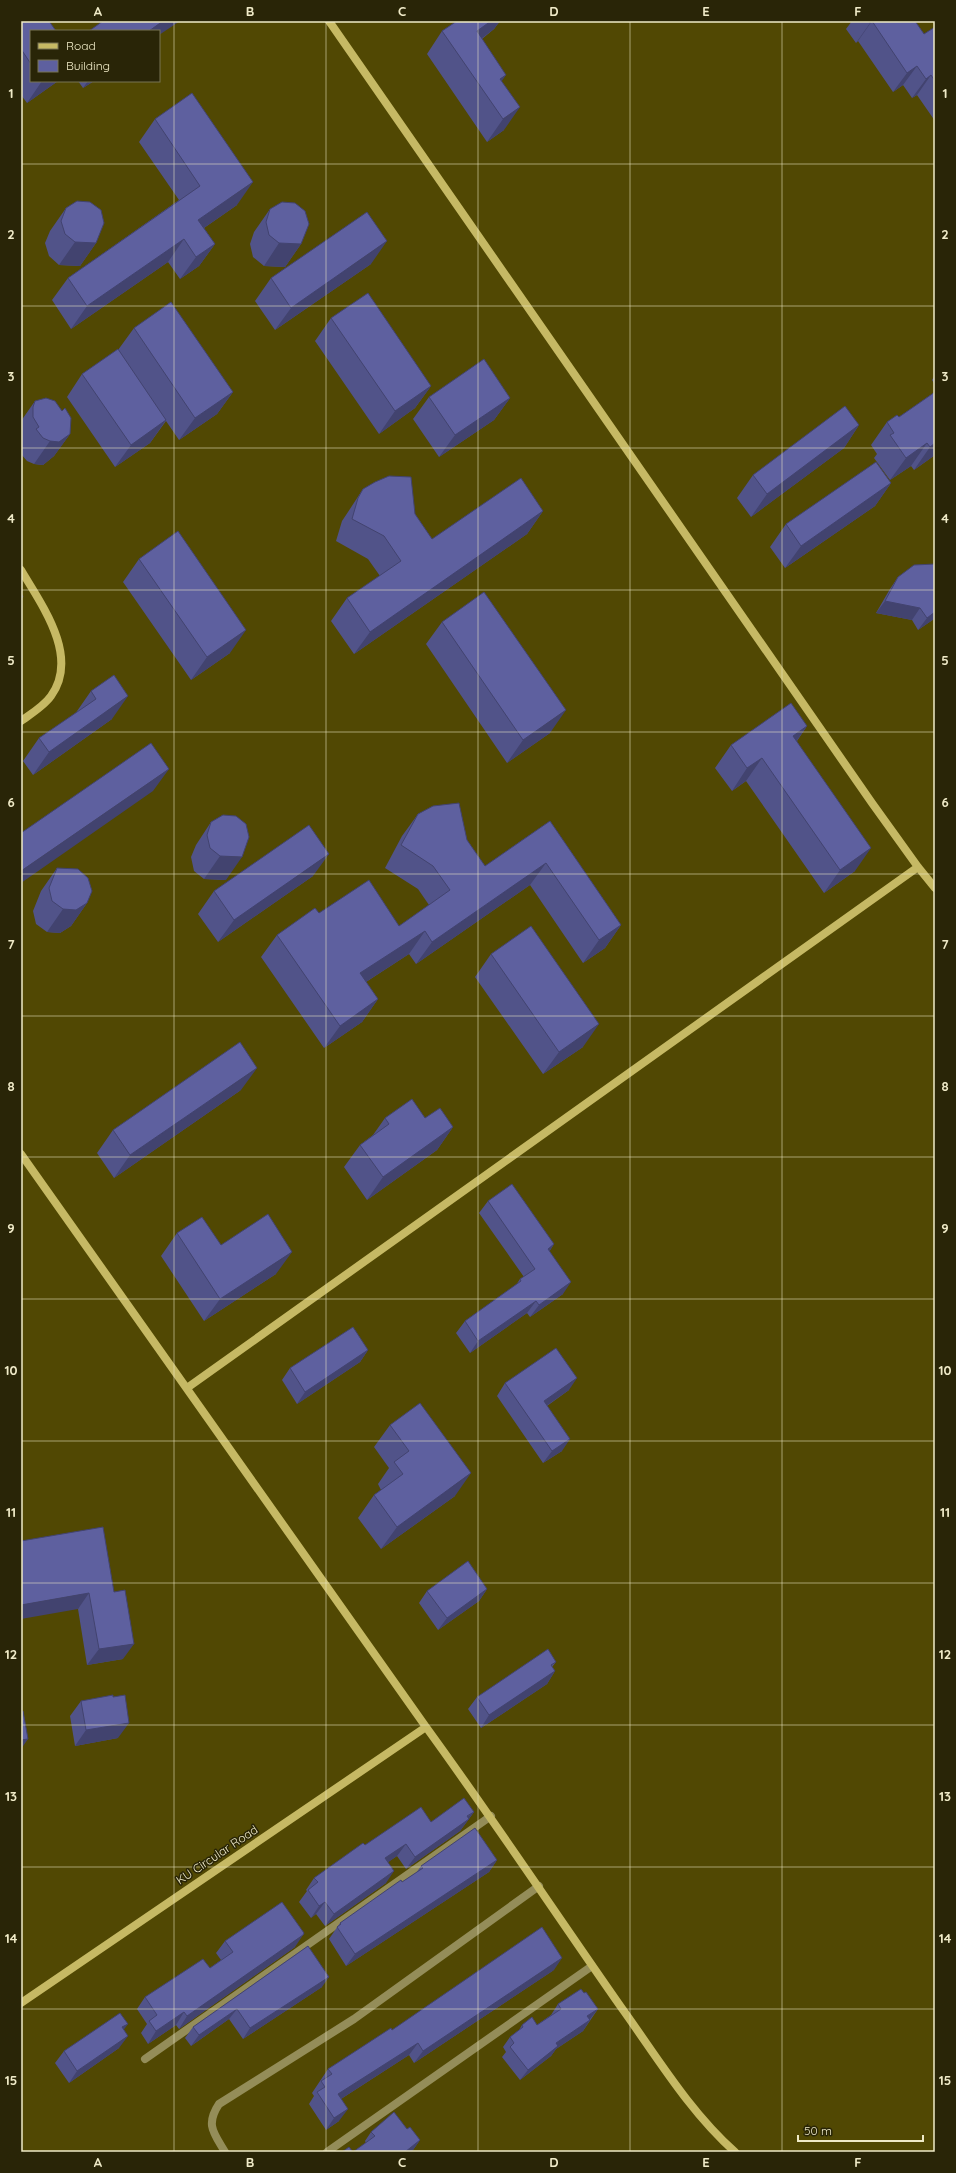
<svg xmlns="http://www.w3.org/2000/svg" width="956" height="2173" font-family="Quicksand,sans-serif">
  <rect width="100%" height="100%" fill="#463e02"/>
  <path fill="#514803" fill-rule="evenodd" d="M21,21H935V2152H21ZM31,31H159V81H31Z"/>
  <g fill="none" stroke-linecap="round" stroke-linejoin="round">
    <path stroke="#948d59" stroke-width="8" d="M145,2059L491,1816
      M225,2152C214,2133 205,2125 219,2104L354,2019L539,1886
      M327,2152L592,1966"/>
    <path stroke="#c6b964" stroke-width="8" d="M329,21L872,803L918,867L935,888
      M21,570C41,604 80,656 51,696C44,706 31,714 21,721
      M21,1154L426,1727C493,1819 556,1914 621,2007C657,2057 689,2111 735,2152
      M187,1388L918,867
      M21,2003L426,1727"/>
  </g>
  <path fill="#515389" d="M21,21L31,31V81H58L27,103L21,95Z
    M457,21H500L494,29L482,39L502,81L504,130L487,142L427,54L442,31Z
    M852,21H915L924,34L935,27V121L917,95L912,98L903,85L893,92L858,41L856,43L846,29Z
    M78,81H94L83,88Z
    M155,119L237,205L204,228L215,244L199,266L180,279L168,262L71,329L52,300L68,278L179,200L139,142Z
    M66,208L96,243L80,266L59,265L49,256L45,243L50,231Z
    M270,209L301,244L285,267L264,266L253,257L250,244L254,232Z
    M371,264L275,330L255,301L271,278Z
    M331,318L431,386L415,408L379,434L315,341Z
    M134,328L233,392L217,414L179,440L166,421L150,443L115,467L67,397L82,374L118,350Z
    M935,375V385L932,380Z
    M935,392V455L914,470L911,466L890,480L874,458L877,454L871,445L887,422L899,417Z
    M429,397L510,398L494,420L439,457L413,419Z
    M35,401L70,434L54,456L43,465L34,464L27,461L21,454V450L22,448L21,446V421Z
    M859,425L844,448L751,517L737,498L753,475Z
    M891,483L875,506L785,568L770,547L786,524Z
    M363,489L415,514L432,539L543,511L527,534L354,654L331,621L347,598L380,576L368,559L336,541L342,521L348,512Z
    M139,559L230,653L191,680L123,582Z
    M898,577L934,619L918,630L912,620L876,613L890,589Z
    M442,622L550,733L507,763L426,644Z
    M91,691L112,719L33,775L23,761L39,738L75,714Z
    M807,726L797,741L855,871L824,893L746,781L732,791L715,768L731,745Z
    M418,814L467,840L485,866L550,821L621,925L605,948L583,963L530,885L416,964L409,954L366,982L378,999L362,1022L324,1048L261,957L277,935L319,913L399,926L429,905L418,889L385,868L402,836Z
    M223,815L226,880L204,879L194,871L191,857L196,845L211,822Z
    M57,868L87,903L71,926L60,933L47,932L36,924L33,911L41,891Z
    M313,876L218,942L198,914L214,891Z
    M491,954L583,1047L543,1074L475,977Z
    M241,1090L114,1178L97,1153L113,1130Z
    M385,1118H425L453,1127L437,1150L367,1200L344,1167L360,1145L373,1135Z
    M488,1201L554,1244L549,1252L563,1294L530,1317L527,1313L470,1353L456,1333L465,1321L516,1285L520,1279L524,1277L479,1213Z
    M177,1233L221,1245L276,1274L204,1321L161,1256Z
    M368,1350L360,1362L297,1404L282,1380L290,1368Z
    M505,1383L569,1390L547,1406L562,1451L543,1463L497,1396Z
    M390,1425L455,1496L381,1549L358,1518L374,1495L381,1490L378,1484L389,1468L374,1447Z
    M103,1527L123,1659L87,1665L78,1609Z
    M487,1589L479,1601L438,1630L419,1603L427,1591Z
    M556,1662L552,1667L555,1671L547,1684L481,1728L468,1709L477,1697Z
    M81,1701L118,1738L75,1746L70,1716Z
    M474,1812L460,1831L406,1869L397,1856L388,1862L386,1883L325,1926L316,1914L311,1918L299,1902L307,1891L306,1890L314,1878L365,1845L431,1822Z
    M497,1860L489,1872L346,1966L329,1939L340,1923L416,1873L421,1866Z
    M225,1941L295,1947L179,2029L176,2025L148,2044L141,2033L147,2024L137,2009L145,1997L210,1968L221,1960L216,1953Z
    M308,1946L322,1987L243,2039L229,2019L191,2046L185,2038L193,2027Z
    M554,1970L414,2063L409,2055L341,2099L339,2121L326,2130L309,2104L314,2096L312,2093L328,2069L392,2030Z
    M584,1993L598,2009L583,2031L556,2049L551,2056L520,2080L502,2057L506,2052L503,2047L510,2037L519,2030L522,2025H537L551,2015L558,2004Z
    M123,2030L119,2048L69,2083L55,2063L64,2051Z
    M407,2129L420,2140L413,2150L410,2152H353L366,2143L365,2141L371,2132Z"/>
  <path fill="#42436f" d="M163,21H180L159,35V31H149Z
    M491,21H500L494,29L461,54L477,31Z
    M872,21L858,41L856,43L870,23Z
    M917,66L903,85L893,92L907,73Z
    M506,75L490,98L500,79Z
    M931,75L917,95L912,98L926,79Z
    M42,81H58L27,103Z
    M88,81H94L83,88Z
    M520,107L504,130L487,142L503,119Z
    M253,182L237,205L185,241L198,220Z
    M184,239L168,262L71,329L87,306Z
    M387,241L371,264L275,330L291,308Z
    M75,242L96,243L80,266L59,265Z
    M279,243L301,244L285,267L264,266Z
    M215,244L199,266L180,279L196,257Z
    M431,386L415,408L379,434L395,411Z
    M233,392L217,414L179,440L195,418Z
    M510,398L494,420L439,457L455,435Z
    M166,420L150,443L115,467L131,445Z
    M859,425L844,448L751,517L767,494Z
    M70,434L54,456L43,465L34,464L50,441Z
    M927,443L911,466L890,480L906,458Z
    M935,443V455L914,470L930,447Z
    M891,483L875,506L785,568L801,546Z
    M543,511L527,534L354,654L370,632Z
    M885,601L920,608L912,620L876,613Z
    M935,612V618L934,619L918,630L927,618Z
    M246,630L230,653L191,680L207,657Z
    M128,696L112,719L33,775L49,752Z
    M566,710L550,733L507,763L523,740Z
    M807,726L791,749L793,736Z
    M762,758L746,781L732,791L747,768Z
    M169,769L153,791L21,883V871Z
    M871,848L855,871L824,893L840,870Z
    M329,854L313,876L218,942L234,920Z
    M220,856L242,857L226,880L204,879Z
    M546,863L530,885L416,964L432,942Z
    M87,903L71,926L60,933L47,932L63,909Z
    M621,925L605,948L583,963L599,940Z
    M425,931L409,954L344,996L360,973Z
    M378,999L362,1022L324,1048L340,1026Z
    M599,1024L583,1047L543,1074L559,1052Z
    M257,1068L241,1090L114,1178L130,1155Z
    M453,1127L437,1150L367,1200L383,1177Z
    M554,1244L546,1257L548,1249Z
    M292,1252L276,1274L204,1321L220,1299Z
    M571,1282L563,1294L530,1317L539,1305Z
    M536,1301L527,1313L470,1353L478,1341Z
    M368,1350L360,1362L297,1404L305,1392Z
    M577,1378L569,1390L536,1413L544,1401Z
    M570,1439L562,1451L543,1463L552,1451Z
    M471,1473L455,1496L381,1549L397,1527Z
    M487,1589L479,1601L438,1630L447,1618Z
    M89,1593L78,1609L21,1619V1605Z
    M134,1644L123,1659L87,1665L99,1649Z
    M555,1671L547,1684L481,1728L489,1715Z
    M129,1723L118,1738L75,1746L86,1730Z
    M28,1739L21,1749V1740Z
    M474,1812L460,1831L406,1869L415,1857Z
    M406,1844L397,1856L377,1870L385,1858Z
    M497,1860L489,1872L346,1966L355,1954Z
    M394,1871L386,1883L325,1926L334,1914Z
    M325,1902L316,1914L311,1918L319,1906Z
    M303,1935L295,1947L179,2029L187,2016Z
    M562,1958L554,1970L414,2063L423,2051Z
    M329,1977L322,1987L243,2039L250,2028Z
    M237,2009L229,2019L191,2046L199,2035Z
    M598,2009L590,2019L580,2026L587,2016Z
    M184,2012L176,2025L148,2044L156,2031Z
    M590,2020L583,2031L556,2049L551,2056L520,2080L528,2070L556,2043Z
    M128,2024L119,2036L122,2027Z
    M128,2036L119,2048L69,2083L77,2071Z
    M418,2043L409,2055L330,2106L338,2094Z
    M348,2109L339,2121L326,2130L334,2118Z
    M420,2140L413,2150L410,2152H405Z"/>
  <path fill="#5e609f" stroke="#42436f" d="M21,21H49L56,31H31V64L21,49Z
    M103,21H163L149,31H89Z
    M457,21H491L477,31L506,75L500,79L520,107L503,119L442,31Z
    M868,21H915L924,34L935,27V81L931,75L926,79L917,66L907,73L872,21L870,23Z
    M192,93L253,182L198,220L215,244L196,257L184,239L87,306L68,278L200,186L155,119Z
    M77,201L90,202L101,210L104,223L96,243L75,242L65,234L61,221L66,208Z
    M282,202L295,203L305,211L309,224L301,244L279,243L269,235L266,222L270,209Z
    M367,212L387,241L291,308L271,278Z
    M368,293L431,386L395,411L331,318Z
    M171,302L233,392L195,418L134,328Z
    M118,349L166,420L131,445L82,374Z
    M484,359L510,398L455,435L429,397Z
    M935,392V443L930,447L927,443L906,458L890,435L894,433L887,422L897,415L899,417Z
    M46,398L55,401L62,411L65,408L71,418L70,434L59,442L50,441L43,438L36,429L39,427L33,417V407L35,401Z
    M845,406L859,425L767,494L753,475Z
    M876,462L891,483L801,546L786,524Z
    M389,476L411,477L415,514L432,539L521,478L543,511L370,632L347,598L401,561L384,536L352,519L358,498L363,489L375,482Z
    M178,531L246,630L207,657L139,559Z
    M935,564V612L927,618L920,608L885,601L898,577L914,565Z
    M484,592L566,710L523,740L442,622Z
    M21,593L23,597L21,598Z
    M114,675L128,696L49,752L39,738L96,699L91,691Z
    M791,703L807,726L793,736L871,848L840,870L762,758L747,768L731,745Z
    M151,743L169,769L21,871V833Z
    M459,803L467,840L485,866L550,821L621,925L599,940L546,863L432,942L425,931L360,973L378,999L340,1026L277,935L315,908L319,913L369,880L399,926L450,890L433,866L401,845L418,814L433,806Z
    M223,815L236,816L246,824L249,837L242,857L220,856L210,848L207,835L211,822Z
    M309,825L329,854L234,920L214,891Z
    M57,868L78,869L88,878L92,891L87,903L76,910L63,909L52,901L49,888Z
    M531,926L599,1024L559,1052L491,954Z
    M240,1042L257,1068L130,1155L113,1130Z
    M412,1099L425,1118L440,1108L453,1127L383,1177L360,1145L389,1124L385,1118Z
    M512,1184L554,1244L548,1249L571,1282L539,1305L536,1301L478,1341L465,1321L521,1281L520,1279L535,1269L488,1201Z
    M268,1214L292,1252L220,1299L177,1233L202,1217L221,1245Z
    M353,1327L368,1350L305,1392L290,1368Z
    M556,1348L577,1378L544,1401L570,1439L552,1451L505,1383Z
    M420,1403L471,1473L397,1527L374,1495L403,1474L394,1462L409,1451L390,1425Z
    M103,1527L114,1592L125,1590L134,1644L99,1649L89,1593L21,1605V1541Z
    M468,1561L487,1589L447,1618L427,1591Z
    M548,1649L556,1662L551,1665L555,1671L489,1715L477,1697Z
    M113,1695V1697L125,1695L129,1723L86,1730L81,1701Z
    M21,1711H23L28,1739L21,1740Z
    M464,1798L474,1812L467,1816L469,1819L415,1857L406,1844L385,1858L394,1871L334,1914L325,1902L319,1906L308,1890L318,1882L314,1878L363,1843L365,1845L421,1807L431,1822Z
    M475,1828L497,1860L355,1954L337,1927L341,1924L340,1923L401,1880L402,1882L423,1868L421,1866Z
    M282,1902L304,1933L303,1935L187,2016L184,2012L156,2031L149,2021L157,2015L145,1997L203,1959L210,1968L233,1952L225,1941Z
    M542,1927L562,1958L423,2051L418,2043L338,2094L348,2109L334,2118L317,2092L325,2087L321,2081L332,2074L328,2069L391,2028L392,2030Z
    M308,1946L329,1977L250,2028L237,2009L199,2035L193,2027Z
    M581,1989L584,1993L586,1992L598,2009L587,2016L590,2020L556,2043L558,2046L528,2070L510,2047L514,2043L510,2037L523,2027L522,2025L532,2017L537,2025L561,2009L558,2004Z
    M120,2013L128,2024L122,2027L128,2036L77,2071L64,2051Z
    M394,2112L407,2129L410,2127L420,2140L405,2152H353L375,2136L371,2132Z
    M349,2147L353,2152H342Z"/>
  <path fill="none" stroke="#f0ebc8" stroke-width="1" stroke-opacity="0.55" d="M174,21V2152M326,21V2152M478,21V2152M630,21V2152M782,21V2152M21,164H935M21,306H935M21,448H935M21,590H935M21,732H935M21,874H935M21,1016H935M21,1157H935M21,1299H935M21,1441H935M21,1583H935M21,1725H935M21,1867H935M21,2009H935"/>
  <g text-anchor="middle" stroke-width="3" stroke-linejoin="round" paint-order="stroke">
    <g font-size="12" fill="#f0ebc8" stroke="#292507">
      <text transform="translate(217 1855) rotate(-34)" y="4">KU Circular Road</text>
    </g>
  </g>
  <rect width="956" height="2173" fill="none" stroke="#292507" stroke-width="44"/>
  <rect x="30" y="30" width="130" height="52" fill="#292507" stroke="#797454"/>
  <rect x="38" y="43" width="20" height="6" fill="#c6b964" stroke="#797454"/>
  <text x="66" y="50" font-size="12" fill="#f0ebc8">Road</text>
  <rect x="38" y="60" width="20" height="12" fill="#5e609f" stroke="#797454"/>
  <text x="66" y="70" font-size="12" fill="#f0ebc8">Building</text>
  <path d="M798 2135v6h125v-6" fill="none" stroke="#f0ebc8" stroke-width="2"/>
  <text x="804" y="2135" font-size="12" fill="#f0ebc8" stroke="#292507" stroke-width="3" paint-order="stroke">50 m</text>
  <rect x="22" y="22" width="912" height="2129" fill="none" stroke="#f0ebc8" stroke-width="1.5"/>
  <g font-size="13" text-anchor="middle" font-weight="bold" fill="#f0ebc8">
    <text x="98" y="16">A</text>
    <text x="250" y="16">B</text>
    <text x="402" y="16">C</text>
    <text x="554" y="16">D</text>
    <text x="706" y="16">E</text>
    <text x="858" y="16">F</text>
    <text x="11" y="98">1</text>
    <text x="945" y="98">1</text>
    <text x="11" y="239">2</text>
    <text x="945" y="239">2</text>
    <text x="11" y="381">3</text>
    <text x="945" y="381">3</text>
    <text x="11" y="523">4</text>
    <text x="945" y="523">4</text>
    <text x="11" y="665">5</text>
    <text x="945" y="665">5</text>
    <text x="11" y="807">6</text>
    <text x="945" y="807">6</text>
    <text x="11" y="949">7</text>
    <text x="945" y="949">7</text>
    <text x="11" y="1091">8</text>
    <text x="945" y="1091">8</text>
    <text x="11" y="1233">9</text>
    <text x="945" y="1233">9</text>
    <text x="11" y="1375">10</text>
    <text x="945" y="1375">10</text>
    <text x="11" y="1517">11</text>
    <text x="945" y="1517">11</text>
    <text x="11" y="1659">12</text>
    <text x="945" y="1659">12</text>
    <text x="11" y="1801">13</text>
    <text x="945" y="1801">13</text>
    <text x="11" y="1943">14</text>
    <text x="945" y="1943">14</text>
    <text x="11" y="2085">15</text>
    <text x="945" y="2085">15</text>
    <text x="98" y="2167">A</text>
    <text x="250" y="2167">B</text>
    <text x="402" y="2167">C</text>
    <text x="554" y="2167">D</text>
    <text x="706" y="2167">E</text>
    <text x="858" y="2167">F</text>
  </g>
</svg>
